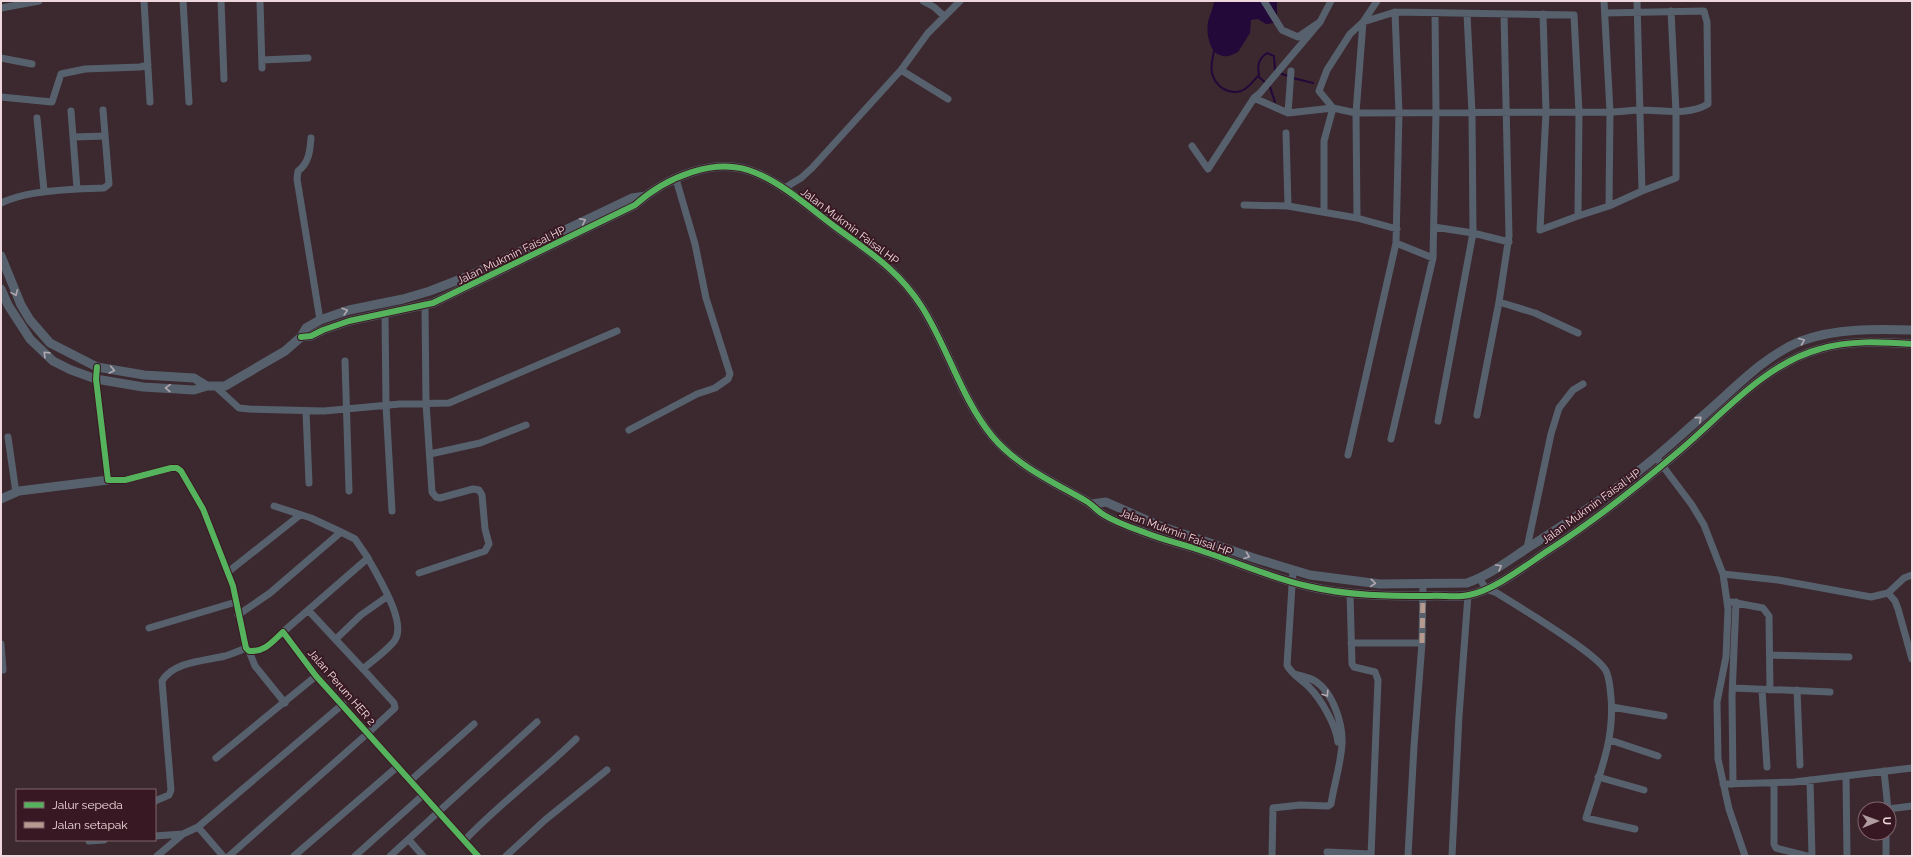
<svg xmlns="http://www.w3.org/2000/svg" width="1913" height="857" font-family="Raleway,sans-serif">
  <rect width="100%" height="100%" fill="#3b292f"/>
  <path fill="#23083a" d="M1214,1H1277V17L1274,23L1266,24L1258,19L1251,20L1250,33L1238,52C1232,55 1226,58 1220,55C1209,52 1206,31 1208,22C1210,14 1213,10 1214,1Z"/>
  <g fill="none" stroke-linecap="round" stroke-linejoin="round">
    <path stroke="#23083a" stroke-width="2" d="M1214,51C1213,57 1210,66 1212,73C1215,86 1228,95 1241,91C1249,88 1253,81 1258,76L1270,87L1275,102
      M1279,73L1288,76
      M1259,75C1257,64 1259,59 1267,53L1274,56L1275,71
      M1293,78L1313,83"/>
    <path stroke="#57616d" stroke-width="7" d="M144,1L150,102
      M183,1L189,102
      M221,1L224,79
      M260,1L262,68
      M923,1L934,7L944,16
      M1264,1L1282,30L1298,37L1320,22L1331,1
      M1604,1L1610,112L1609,206
      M1,8L39,1
      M1543,14L1546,112L1540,230L1578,216
      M1363,22L1395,12L1574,15L1579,112L1578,216L1609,206L1642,191L1637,1
      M1,58L32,64
      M262,60L308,58
      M901,70L948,99
      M1,97L52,102L61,74L85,69L140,67L148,65
      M1254,98L1288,113L1333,108L1356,113L1610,112C1621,112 1631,110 1641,110C1663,110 1688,116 1708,104L1707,22L1704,11L1605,13
      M1288,113L1291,71
      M37,118L44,191
      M1286,133L1288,206L1357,218L1397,229
      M73,137L105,136
      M311,138C310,151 309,163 298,171L297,179L320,320
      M1192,146L1208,169L1254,98L1260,93L1320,22
      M77,189L104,188L109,184L103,110
      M783,189L801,178L812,168L901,70L928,33L960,1
      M1642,191L1676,178V112L1671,11
      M1,203C25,192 51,191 77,189L71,111
      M1244,205L1288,206
      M1324,212V141L1333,108L1319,91L1327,70L1350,34L1363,22L1377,1
      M1357,218L1356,113L1363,22
      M1434,227L1473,233L1509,242
      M1396,243L1433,258
      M1499,302L1535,313L1578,333
      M385,314L386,405L392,511
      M345,361L349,491
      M97,367L96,379L108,480H125L171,468H177L181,471L203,509L233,586L246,648L249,651C265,652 272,642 283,632L316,676L478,856
      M216,387L239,408L249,409L324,411L400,404L449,403L617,331
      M306,411L309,483
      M1477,415L1499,302L1509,236L1504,14
      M1438,421L1473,233L1472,113L1467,14
      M629,430L697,394L715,388L728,379L730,374L706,298L695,244L676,179
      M8,437L16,493
      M1391,439L1433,258L1436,112L1435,13
      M430,454L480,443L526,425
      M1348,455L1396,243L1399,113L1395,12
      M1656,457L1692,505L1704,525L1723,574L1728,609L1726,657L1717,702L1718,759L1729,809L1745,856
      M341,532L355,539L368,558
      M1527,548L1551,434L1559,408L1573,390L1583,384
      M1293,570L1287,665C1291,674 1302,680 1309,687C1321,699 1336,725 1338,742
      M228,572L300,515
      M419,573L485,551L489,544L485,529L482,495L479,490L473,489L440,498L436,497L432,492L426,403L425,306
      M1723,574L1778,580L1871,597L1888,593L1904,578L1912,575
      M1480,579L1486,589L1497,593C1517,606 1597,653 1606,671C1610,679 1610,689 1611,697C1615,741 1598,777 1586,818L1635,829
      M1350,593L1352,664L1354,667L1375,672L1378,680L1371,856
      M1888,593L1895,601L1898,609L1912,659
      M1731,602L1763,608L1769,616L1770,690
      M308,610L363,669
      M238,615L270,593L341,532L311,518L274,506
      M149,628L236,602
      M336,639L361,615L388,596
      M1351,643H1422
      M1,644L3,670
      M249,651L255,666L285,703
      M1770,655L1849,657
      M1733,688L1830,692
      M1762,690L1767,767
      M1797,690L1800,765
      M1612,707L1664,716
      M1610,740L1658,756
      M216,758L316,676
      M1884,771L1888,809
      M1846,776L1847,856
      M1598,777L1644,790
      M1810,780L1812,856
      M410,781L474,724
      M1774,783V844L1776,848L1807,856
      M1723,784L1794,782L1912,768
      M1733,784L1732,696L1736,602
      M155,801L169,795L171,790L162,681C174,661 205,661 225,656C232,654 239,651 246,648
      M1888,809L1912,806
      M198,827L223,856
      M1886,833V856
      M155,836L183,834L198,827L343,704
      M409,840L423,856
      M89,841L104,840
      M464,841C499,804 540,774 576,739
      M1327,852L1371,854
      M157,856L183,834
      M229,856L368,733L395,708L394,703L363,669C371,662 389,649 395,640C407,621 377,576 368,558L283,632
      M294,856L397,767
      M355,856L423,795
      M390,856L537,722
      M506,856L545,820L607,770
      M1272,856L1273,808L1300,805L1328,806L1331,804C1334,785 1341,763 1342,744C1343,724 1333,692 1315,681C1309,677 1301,676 1295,674
      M1408,856L1414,746L1422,643L1423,584
      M1452,856L1459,716L1468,595"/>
    <path stroke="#57616d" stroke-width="9" d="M1,256L21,305L30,320L50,343L97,367L144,375L194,378L207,386
      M1,289L8,305L30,339L53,361L71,370L96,379L143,387L194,390L207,386H225L285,351L301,337L306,328L320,320L349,310L403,299L430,291L471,275L632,198L646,196
      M301,337L311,336L323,330L349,321L433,303L635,205C665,178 716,155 756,173C785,185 812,210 838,229C871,253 900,272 922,307C948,348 961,398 992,436C1017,466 1053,482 1086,501C1093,505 1097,511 1104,515C1117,523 1132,528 1146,533C1166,541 1186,545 1205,552C1239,563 1272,578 1307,586C1348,596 1389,596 1430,596C1443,595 1456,598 1469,595C1495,590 1526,565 1549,550C1594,521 1637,487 1678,452C1721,416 1764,364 1820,349C1849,340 1882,342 1912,344
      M1,499L19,491L108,480
      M1092,504L1106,502L1160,526L1257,559L1310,575L1380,584L1467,583C1490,575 1509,560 1529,547C1567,523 1607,497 1641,469C1663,452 1684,432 1705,414C1735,388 1764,356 1801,341C1836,328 1876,329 1912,330"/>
    <path stroke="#b69a8f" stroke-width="5" stroke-dasharray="10 5" stroke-linecap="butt" d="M1422,643L1423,596"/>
    <g stroke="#381822" stroke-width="8">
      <path id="cycleway" d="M301,337L311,336L323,330L349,321L433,303L635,205C665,178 716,155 756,173C785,185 812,210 838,229C871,253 900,272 922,307C948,348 961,398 992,436C1017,466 1053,482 1086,501C1093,505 1097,511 1104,515C1117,523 1132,528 1146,533C1166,541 1186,545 1205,552C1239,563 1272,578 1307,586C1348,596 1389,596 1430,596C1443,595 1456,598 1469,595C1495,590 1526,565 1549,550C1594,521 1637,487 1678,452C1721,416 1764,364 1820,349C1849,340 1882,342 1912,344
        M97,367L96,379L108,480H125L171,468H177L181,471L203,509L233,586L246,648L249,651C265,652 272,642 283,632L316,676L478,856"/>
    </g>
    <use href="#cycleway" stroke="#56b35d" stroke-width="6"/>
  </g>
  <defs><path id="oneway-chevron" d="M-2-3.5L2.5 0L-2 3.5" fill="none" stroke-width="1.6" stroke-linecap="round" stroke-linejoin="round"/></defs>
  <g stroke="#b2a8b0">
    <use href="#oneway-chevron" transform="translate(583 221) rotate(-26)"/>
    <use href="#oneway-chevron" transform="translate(15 293) rotate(66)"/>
    <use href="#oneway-chevron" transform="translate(345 311) rotate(-16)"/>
    <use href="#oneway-chevron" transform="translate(1802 341) rotate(-22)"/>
    <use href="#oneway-chevron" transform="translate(46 354) rotate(-136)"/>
    <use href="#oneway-chevron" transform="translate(112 370) rotate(11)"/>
    <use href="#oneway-chevron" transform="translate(168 388) rotate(-177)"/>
    <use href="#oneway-chevron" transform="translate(1699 419) rotate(-41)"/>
    <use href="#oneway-chevron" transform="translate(1247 556) rotate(20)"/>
    <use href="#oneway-chevron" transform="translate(1499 567) rotate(-30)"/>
    <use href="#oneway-chevron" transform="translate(1373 583) rotate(5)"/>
    <use href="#oneway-chevron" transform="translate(1326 694) rotate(56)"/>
  </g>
  <g text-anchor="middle" stroke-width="4" stroke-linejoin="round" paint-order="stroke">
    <g font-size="11" fill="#efd8dd" stroke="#381822">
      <text transform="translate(850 226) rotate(37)" y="4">Jalan Mukmin Faisal HP</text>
      <text transform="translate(511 255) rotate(-26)" y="4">Jalan Mukmin Faisal HP</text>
      <text transform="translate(1591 506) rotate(-36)" y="4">Jalan Mukmin Faisal HP</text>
      <text transform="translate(1176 532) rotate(20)" y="4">Jalan Mukmin Faisal HP</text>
      <text transform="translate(342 687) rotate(49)" y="4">Jalan Perum HER 2</text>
    </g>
  </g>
  <rect width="1913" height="857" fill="none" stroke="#efd8dd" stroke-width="4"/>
  <rect x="16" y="789" width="140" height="52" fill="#381822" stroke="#81656d"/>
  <rect x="24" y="802" width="20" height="6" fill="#56b35d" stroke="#81656d"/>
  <text x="52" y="809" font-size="12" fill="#efd8dd">Jalur sepeda</text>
  <rect x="24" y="822" width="20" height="6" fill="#b69a8f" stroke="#81656d"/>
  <text x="52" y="829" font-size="12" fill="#efd8dd">Jalan setapak</text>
  <g transform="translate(1877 821) rotate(89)"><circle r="19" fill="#381822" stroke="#81656d"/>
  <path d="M0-3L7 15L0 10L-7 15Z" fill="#b09ba0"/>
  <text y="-6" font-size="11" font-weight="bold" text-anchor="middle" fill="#efd8dd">U</text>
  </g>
</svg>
